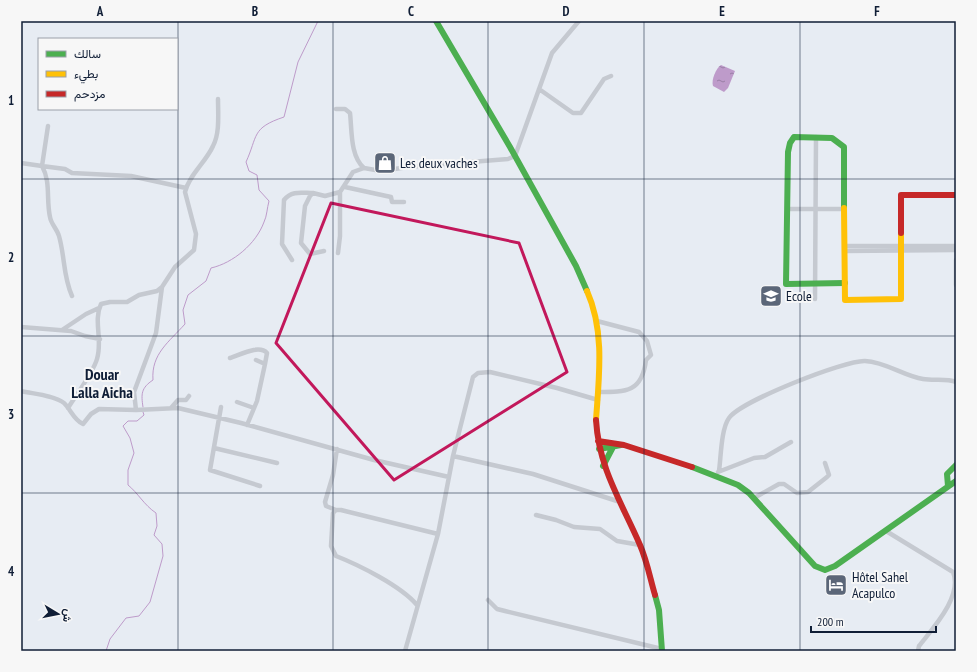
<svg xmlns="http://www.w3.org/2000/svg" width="977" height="672" font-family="'PT Sans Narrow',Vazirmatn,sans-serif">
  <defs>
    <pattern id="water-ripples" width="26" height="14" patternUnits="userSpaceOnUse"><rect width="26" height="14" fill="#be9bca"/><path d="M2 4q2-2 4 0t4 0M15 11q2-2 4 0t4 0" fill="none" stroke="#997ea5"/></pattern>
  </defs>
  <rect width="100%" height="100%" fill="#e7ecf3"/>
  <path fill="url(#water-ripples)" d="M721,65L735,71L728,88L724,92L713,86C711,80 716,68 721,65Z"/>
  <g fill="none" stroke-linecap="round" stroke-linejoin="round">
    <path stroke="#be9bca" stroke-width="1" d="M143,407C141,394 141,388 153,380C151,354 169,342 185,324L183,310L188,295L206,281L211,268C233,263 256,244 264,222C267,216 267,208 269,201L259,190L257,175L249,171L246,162C258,136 251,128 284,117L298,62L318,21
      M106,651L110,639L126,618L139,616L150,602L163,556L162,544L154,535L157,526L156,513C144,505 138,493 128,485V470L134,453L130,438L123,426L128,421H137L144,415L143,412"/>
    <path stroke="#c5c9d0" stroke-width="4.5" d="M539,89L573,113H581L604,79L611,76
      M336,109H345L350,113C352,130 350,156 364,168L381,171L408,167L508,159L515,156L552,53L579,21
      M21,163L42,166L48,126
      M42,166L65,169L72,173L131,176L186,188
      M42,166C51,182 46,199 50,217C51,224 57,229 59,236C65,257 63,276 72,296
      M345,187L391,197L392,202H404
      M789,209H844
      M845,246H956
      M324,251L310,254L301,243L305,206L310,196L313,193L325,196L340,192L353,172L364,168
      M845,251L956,250
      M338,253L340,236V192
      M292,260L282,244L284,200C292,190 302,193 313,193
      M956,260V285
      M815,299L816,137
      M597,321L639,332L647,341L651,355L646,360C642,392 627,392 598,392
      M21,327L71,331L85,336L100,339
      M62,330L86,314L99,308
      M230,358C240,355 259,344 267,353L265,364
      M21,391C34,394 53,395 64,403C71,410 74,420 83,424L91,414L99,409L136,410L178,408L241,423L374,460L449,477
      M237,402L254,408
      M221,407L210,470L260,486
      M68,408C76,395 93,373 97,359C103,340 93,321 101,304L110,302H127L139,295L157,291L162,287L175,267L194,250L196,234L185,192C189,175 206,162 213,146C220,133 218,114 218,99
      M171,408L178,400H186L189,396
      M136,410L134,392L156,333L162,287
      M247,425L257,401L265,364L256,360
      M214,448L277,463
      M453,456L533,474L617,501
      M719,471C721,457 721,429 729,418C741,401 845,360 865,361C886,362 904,376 923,379C934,381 946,378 956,382
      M718,472L754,458L765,457L791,442
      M754,498L779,484H784L797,493L808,492L827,477L829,475L825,463
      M336,510L326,506L325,502L333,475L337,449
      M536,515L556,520L574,527L600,529L617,541L640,545
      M886,531L953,572C963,596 933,628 919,646L918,651
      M488,600L497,609L505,611L662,649
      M417,605C401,586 359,565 336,556L331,546L333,513L336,510H341L438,534
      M405,651L438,534L453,456L473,377L478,373L490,372L557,388L598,400"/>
    <path stroke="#4caf50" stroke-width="6" d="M436,21L510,147L576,266L587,291
      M844,208V147L832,138L794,137L790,143L788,152L786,284L845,283
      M599,449L621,445
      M603,466L613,447
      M692,467L738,485L749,493L815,566L825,570L835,566L956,481
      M948,486L947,474L956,465
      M655,595L659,610L662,651"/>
    <path stroke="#ffc107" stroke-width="6" d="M844,208L845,300L901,299V233
      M587,291C605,331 599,377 596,420"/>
    <path stroke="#c62828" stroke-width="6" d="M901,233V195H956
      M596,420C599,469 621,501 640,545C647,561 650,578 655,595
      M598,441L624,445L692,467"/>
  </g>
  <path fill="none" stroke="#c2185b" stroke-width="3" stroke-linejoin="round" d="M331,203L519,243L567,372L394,480L276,343Z"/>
  <path fill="none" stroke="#101e36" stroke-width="1" stroke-opacity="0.55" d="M178,21V651M333,21V651M488,21V651M644,21V651M800,21V651M21,179H956M21,336H956M21,493H956"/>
  <defs>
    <g id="shop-square" transform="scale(1.15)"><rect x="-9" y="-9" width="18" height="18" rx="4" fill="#5b6678" stroke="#f7f7f7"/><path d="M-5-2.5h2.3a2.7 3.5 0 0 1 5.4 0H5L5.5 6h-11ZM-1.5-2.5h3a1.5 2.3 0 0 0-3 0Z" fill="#fff"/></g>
    <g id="school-square" transform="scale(1.15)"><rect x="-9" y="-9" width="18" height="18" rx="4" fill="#5b6678" stroke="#f7f7f7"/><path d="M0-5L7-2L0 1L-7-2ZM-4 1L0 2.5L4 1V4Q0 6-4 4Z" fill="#fff"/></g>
    <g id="hotel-square" transform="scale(1.15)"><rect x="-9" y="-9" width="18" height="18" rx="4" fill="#5b6678" stroke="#f7f7f7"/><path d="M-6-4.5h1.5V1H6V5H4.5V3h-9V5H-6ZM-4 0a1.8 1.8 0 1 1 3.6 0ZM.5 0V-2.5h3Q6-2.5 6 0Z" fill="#fff"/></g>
  </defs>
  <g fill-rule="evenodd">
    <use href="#shop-square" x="385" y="163"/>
    <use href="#school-square" x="771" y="296"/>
    <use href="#hotel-square" x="836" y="585"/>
  </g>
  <g text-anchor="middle" stroke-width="4" stroke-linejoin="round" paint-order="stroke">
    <g font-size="14" fill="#101e36" stroke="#f7f7f7" text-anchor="start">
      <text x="400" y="168">Les deux vaches</text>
      <text x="786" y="301">Ecole</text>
      <text x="852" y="582">Hôtel Sahel<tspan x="852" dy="16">Acapulco</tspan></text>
    </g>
    <g font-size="16" font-weight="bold" fill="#101e36" stroke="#f7f7f7">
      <text x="102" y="380">Douar<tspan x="102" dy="18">Lalla Aicha</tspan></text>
    </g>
  </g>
  <rect width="977" height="672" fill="none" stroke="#f7f7f7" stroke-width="44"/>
  <rect x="38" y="38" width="140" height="72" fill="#f7f7f7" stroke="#9ba0aa"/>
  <rect x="46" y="51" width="20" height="6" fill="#4caf50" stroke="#9ba0aa"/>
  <text x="74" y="58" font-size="12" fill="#101e36">سالك</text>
  <rect x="46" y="71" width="20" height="6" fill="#ffc107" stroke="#9ba0aa"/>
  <text x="74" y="78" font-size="12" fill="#101e36">بطيء</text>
  <rect x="46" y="91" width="20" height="6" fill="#c62828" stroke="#9ba0aa"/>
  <text x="74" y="98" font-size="12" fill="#101e36">مزدحم</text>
  <g transform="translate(58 614) rotate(100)" stroke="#f7f7f7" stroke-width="3" paint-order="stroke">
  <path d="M0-3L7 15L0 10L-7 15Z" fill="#101e36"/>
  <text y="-6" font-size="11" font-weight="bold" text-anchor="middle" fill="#101e36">ش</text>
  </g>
  <path d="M811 626v6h125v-6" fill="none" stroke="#101e36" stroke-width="2"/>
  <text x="817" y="626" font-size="12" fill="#101e36" stroke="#f7f7f7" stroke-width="3" paint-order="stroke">200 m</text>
  <rect x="22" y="22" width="933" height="628" fill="none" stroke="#101e36" stroke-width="1.5"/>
  <g font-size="13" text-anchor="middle" font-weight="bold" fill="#101e36">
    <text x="100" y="16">A</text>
    <text x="255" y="16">B</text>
    <text x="411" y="16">C</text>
    <text x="566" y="16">D</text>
    <text x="722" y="16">E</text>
    <text x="877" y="16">F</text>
    <text x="11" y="105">1</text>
    <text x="11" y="262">2</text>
    <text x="11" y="419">3</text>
    <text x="11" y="576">4</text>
  </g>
</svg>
